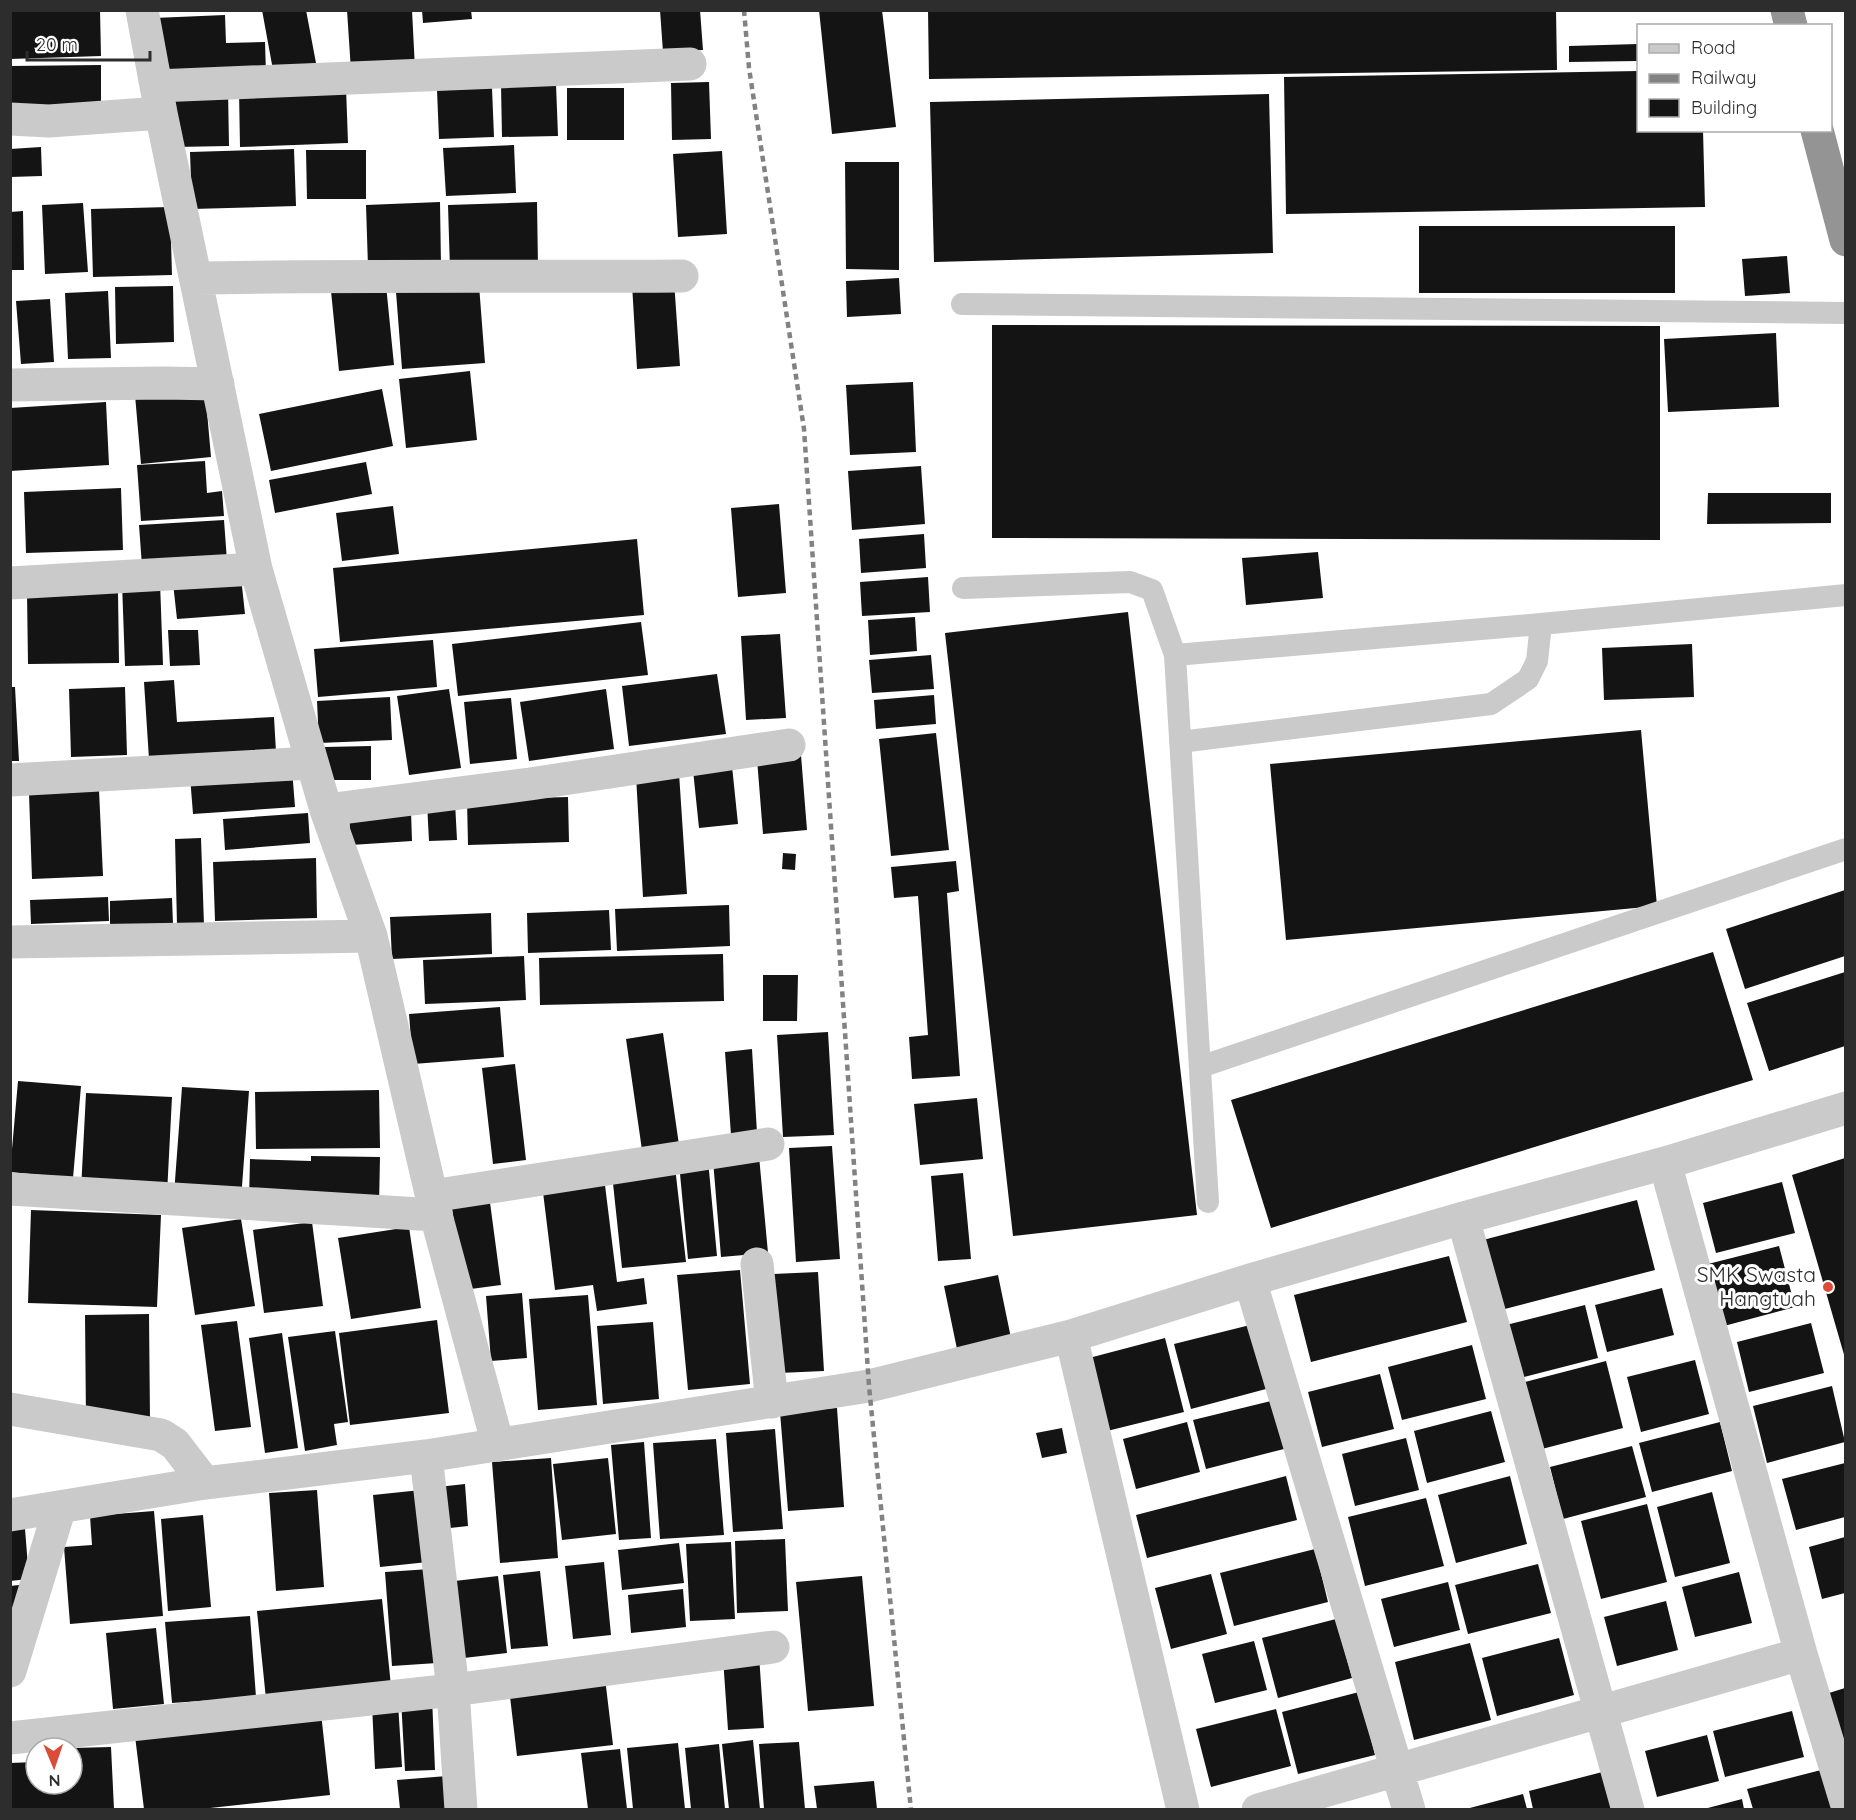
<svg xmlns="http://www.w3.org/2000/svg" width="1856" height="1820" font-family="Quicksand,sans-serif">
  <rect width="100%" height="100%" fill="#fff"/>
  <path fill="#141414" d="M10,10H100L101,56L10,59Z
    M262,10H306L316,63L273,70Z
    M347,10H412L415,69L351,71Z
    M422,10H471L472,19L423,23Z
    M660,10H700L703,50L663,52Z
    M819,10H882L896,127L832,134Z
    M928,10H1556L1557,70L929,79Z
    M225,15L226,43L265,42L266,74L157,78L154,18Z
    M1638,44V61L1569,62V46Z
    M101,65V111L10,112V66Z
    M1638,71V130H1703L1705,207L1286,214L1284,77Z
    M709,82L711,139L672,140L671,83Z
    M556,84L558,136L502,137L501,85Z
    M346,87L348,143L240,147L239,91Z
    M492,88L494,137L439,139L437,90Z
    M567,88H624V140H567Z
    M174,89H228L229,146L175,147Z
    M1269,94L1273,253L934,262L930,102Z
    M514,145L516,193L446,196L443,148Z
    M41,147L42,176L10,177V149Z
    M294,149L296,206L192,209L190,152Z
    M306,150H366V199H307Z
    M722,151L727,234L678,237L673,154Z
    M845,162H899V270L846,269Z
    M440,202L441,265L368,267L366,205Z
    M537,202L538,267L450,270L448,205Z
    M83,203L88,272L45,274L42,205Z
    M170,207L172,275L93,277L91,209Z
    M23,211L24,270H10V212Z
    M1419,226H1675V293H1419Z
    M1787,256L1790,293L1745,296L1742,259Z
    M899,278L901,314L847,317L846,281Z
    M674,281L680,366L637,369L632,284Z
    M386,285L394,365L339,371L331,291Z
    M479,285L485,363L402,369L396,292Z
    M173,286L174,342L116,344L115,287Z
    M108,291L111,358L68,359L65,293Z
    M50,299L54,362L21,364L16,301Z
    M992,325L1660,326V540L992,538Z
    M1776,333L1779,407L1668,412L1664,339Z
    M470,371L477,440L406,448L399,379Z
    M913,382L916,452L850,455L846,385Z
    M205,389L211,457L141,464L135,395Z
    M382,389L393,446L271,471L259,414Z
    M106,402L109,465L10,471V408Z
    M205,461L207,493L222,491L224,516L141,521L137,465Z
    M366,462L372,494L275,513L269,480Z
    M921,466L925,524L852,530L848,471Z
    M121,488L123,550L26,553L24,492Z
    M1708,493H1831V523L1707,524Z
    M779,504L786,593L738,597L731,508Z
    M393,506L399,554L342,561L336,513Z
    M224,520L227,561L142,566L139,525Z
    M924,534L926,568L861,573L859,539Z
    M637,539L644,615L340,642L333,568Z
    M1318,552L1323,598L1246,605L1242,558Z
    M241,577L245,614L177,619L173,583Z
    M928,577L930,612L862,616L860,582Z
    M160,582L163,665L125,666L122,583Z
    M118,592L119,663L28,664L27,593Z
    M1128,612L1197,1215L1013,1236L945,633Z
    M915,617L917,651L870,655L868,620Z
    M641,622L648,675L458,696L452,644Z
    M168,630H198L200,665L170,666Z
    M780,634L786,718L746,720L741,636Z
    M433,640L437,687L318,697L314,649Z
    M1692,644L1694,697L1604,700L1602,648Z
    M931,655L934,689L872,693L869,660Z
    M717,674L726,734L629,746L622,686Z
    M174,680L177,722L274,717L276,752L149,759L144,682Z
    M10,687H15L19,761H10Z
    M125,687L127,755L71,757L69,689Z
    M449,689L461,768L409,775L397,696Z
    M606,689L614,749L529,761L520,702Z
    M934,695L936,724L876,729L874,700Z
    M390,697L392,740L319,743L317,701Z
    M511,698L517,759L470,764L464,702Z
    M1641,730L1657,906L1286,940L1270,764Z
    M936,733L949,850L891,856L879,739Z
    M371,746V780H326L325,747Z
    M801,755L807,830L763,834L757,759Z
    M732,766L738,824L699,828L693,770Z
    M292,769L295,807L193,814L190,776Z
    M679,773L687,894L643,897L636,776Z
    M99,790L103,876L32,879L29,794Z
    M568,797L569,842L468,845L467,800Z
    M455,802L457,840L429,841L427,803Z
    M411,811L412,841L351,845L349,815Z
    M308,813L310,843L225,850L223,819Z
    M201,838L204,925H177L175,839Z
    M783,853L796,854L795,870L782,869Z
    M316,858L317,918L215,921L213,862Z
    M956,861L959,891L947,893L960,1076L912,1079L909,1037L928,1035L918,896L894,898L891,867Z
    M1845,890V956L1745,989L1726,929Z
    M108,897L109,921L31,924L30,900Z
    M172,898L173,924L110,925V901Z
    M729,905L730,946L617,951L615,909Z
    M609,910L611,950L528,953L527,913Z
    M491,913L492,954L392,959L390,917Z
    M1713,952L1753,1080L1271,1228L1231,1100Z
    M723,954L724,1001L540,1005L539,958Z
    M524,956L526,1000L425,1004L423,960Z
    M1845,972V1046L1769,1071L1747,1003Z
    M763,975H798L797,1021H763Z
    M500,1007L504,1057L413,1064L409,1014Z
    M828,1032L834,1135L783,1137L777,1035Z
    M663,1033L679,1145L642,1150L626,1039Z
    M752,1049L757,1133L731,1135L725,1052Z
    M515,1064L526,1160L493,1164L482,1068Z
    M18,1081L81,1086L73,1178L10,1172Z
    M182,1087L249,1091L241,1200L174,1194Z
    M379,1090L380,1148L256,1149L255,1092Z
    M86,1093L172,1097L167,1194L81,1190Z
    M977,1098L983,1159L920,1165L914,1104Z
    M832,1146L840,1259L796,1262L789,1148Z
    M311,1156L380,1157L379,1205L249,1201L250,1159L311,1161Z
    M759,1156L768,1253L721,1257L713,1160Z
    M1845,1158V1358L1792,1175Z
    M708,1160L717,1256L688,1259L679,1163Z
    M675,1167L686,1262L622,1268L612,1174Z
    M963,1173L971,1259L938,1261L931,1176Z
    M604,1177L617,1282L644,1278L647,1304L597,1311L593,1285L555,1290L542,1184Z
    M1782,1182L1795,1233L1716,1253L1703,1203Z
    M489,1195L501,1285L463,1290L451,1200Z
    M1637,1200L1655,1270L1501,1310L1483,1240Z
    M31,1210L161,1215L157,1307L28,1303Z
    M241,1219L255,1306L195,1315L182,1228Z
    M312,1222L323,1306L264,1313L253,1230Z
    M409,1227L421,1308L351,1319L338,1238Z
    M1779,1246L1795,1307L1724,1326L1708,1264Z
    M1449,1256L1467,1322L1311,1362L1294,1295Z
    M740,1270L750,1384L688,1390L677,1275Z
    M818,1272L824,1371L779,1373L773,1274Z
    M998,1275L1011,1338L957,1349L944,1286Z
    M1662,1288L1674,1335L1607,1352L1595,1305Z
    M522,1293L527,1358L491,1361L486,1296Z
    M588,1295L597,1405L538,1410L529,1299Z
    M1585,1305L1598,1358L1520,1378L1506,1325Z
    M149,1314L150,1421L86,1422L85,1315Z
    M437,1320L449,1413L350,1425L339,1333Z
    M237,1321L251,1427L215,1431L201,1325Z
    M653,1322L659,1399L603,1404L597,1326Z
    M1811,1323L1824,1373L1749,1392L1737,1342Z
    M1250,1325L1266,1389L1191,1409L1174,1344Z
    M335,1331L348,1422L334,1424L337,1445L305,1451L288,1337Z
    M282,1333L298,1448L265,1453L249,1338Z
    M1165,1338L1184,1412L1107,1431L1089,1358Z
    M1472,1345L1486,1399L1402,1420L1388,1367Z
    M1695,1360L1709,1414L1641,1432L1627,1377Z
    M1606,1361L1623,1428L1538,1450L1521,1383Z
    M1380,1374L1394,1429L1322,1447L1308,1392Z
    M1832,1386L1845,1442L1767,1463L1753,1406Z
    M1271,1401L1284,1449L1206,1469L1193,1420Z
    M837,1408L844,1507L788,1511L780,1412Z
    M1491,1411L1505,1462L1427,1483L1414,1431Z
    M1187,1422L1200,1472L1136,1489L1123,1439Z
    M1720,1422L1732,1471L1652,1492L1639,1443Z
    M1062,1428L1067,1453L1042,1458L1036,1433Z
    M775,1429L783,1529L733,1532L726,1433Z
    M1406,1438L1419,1490L1355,1506L1342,1454Z
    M716,1439L724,1535L660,1539L653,1443Z
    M644,1442L651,1538L619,1540L611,1445Z
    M1632,1446L1646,1497L1563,1519L1550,1467Z
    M551,1458L558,1558L500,1563L492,1462Z
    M608,1458L616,1534L562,1540L553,1464Z
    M1845,1463V1517L1796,1530L1782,1479Z
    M1286,1476L1297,1520L1147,1558L1136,1515Z
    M1510,1476L1527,1544L1456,1563L1438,1495Z
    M465,1484L468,1526L441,1529L438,1487Z
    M317,1490L324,1587L276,1591L269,1493Z
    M421,1490L428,1562L380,1567L373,1495Z
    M1712,1492L1730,1563L1675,1577L1657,1507Z
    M1426,1498L1444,1566L1365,1586L1348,1517Z
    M1647,1504L1667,1582L1601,1599L1581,1521Z
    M154,1511L163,1616L70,1624L64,1547L92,1545L90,1516Z
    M203,1515L211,1607L168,1611L161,1519Z
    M25,1529L29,1579L10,1581V1530Z
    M1845,1537V1593L1822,1599L1809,1547Z
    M785,1539L788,1611L737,1613L735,1541Z
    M731,1542L735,1619L690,1621L686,1544Z
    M679,1543L684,1583L622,1590L618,1550Z
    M1315,1549L1328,1602L1234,1626L1220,1573Z
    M604,1562L611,1635L573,1639L565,1566Z
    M1538,1564L1551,1613L1468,1634L1455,1585Z
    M430,1569L437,1663L392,1666L385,1572Z
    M540,1571L548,1646L511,1649L503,1575Z
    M1739,1572L1752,1623L1695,1637L1682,1587Z
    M1211,1574L1227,1634L1171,1649L1155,1588Z
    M498,1576L507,1653L455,1659L446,1582Z
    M862,1576L874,1706L808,1711L796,1582Z
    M1448,1582L1460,1630L1394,1647L1381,1599Z
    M19,1585L23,1613L10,1615V1586Z
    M683,1589L686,1627L631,1633L628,1595Z
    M382,1599L391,1686L266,1699L257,1611Z
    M1666,1601L1678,1650L1617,1666L1604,1617Z
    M250,1616L256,1697L172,1703L165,1622Z
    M1336,1619L1352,1678L1278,1698L1262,1638Z
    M156,1628L164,1704L113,1709L106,1633Z
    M1559,1638L1574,1695L1497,1716L1482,1658Z
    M1254,1641L1267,1690L1215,1703L1202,1654Z
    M1470,1643L1491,1720L1414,1740L1395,1662Z
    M759,1655L764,1728L728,1730L723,1658Z
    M605,1678L613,1745L517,1756L509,1688Z
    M1845,1688V1742H1842L1829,1693Z
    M1359,1692L1375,1755L1298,1774L1282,1712Z
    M432,1697L435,1770L405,1771L401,1699Z
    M398,1703L402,1767L375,1769L372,1705Z
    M1276,1709L1291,1766L1211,1787L1196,1729Z
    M1792,1711L1804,1757L1725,1777L1713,1731Z
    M321,1713L330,1795L201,1809H144L135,1736Z
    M1707,1735L1719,1781L1657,1797L1645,1751Z
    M753,1740L760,1809H729L722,1744Z
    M799,1742L805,1809H764L759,1744Z
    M678,1743L685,1809H633L627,1748Z
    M719,1744L725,1809H691L685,1748Z
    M111,1747L114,1809H10V1763L36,1762V1784H72V1748Z
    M620,1749L627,1809H588L581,1753Z
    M1825,1769L1836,1809H1753L1747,1789Z
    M1610,1770L1621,1809H1533L1529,1791Z
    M447,1776L450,1809H400L397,1780Z
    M874,1781L877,1809H817L814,1786Z
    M1523,1794L1527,1809H1466Z
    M1742,1799L1744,1809H1704Z"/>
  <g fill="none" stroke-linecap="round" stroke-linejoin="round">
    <path stroke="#cacaca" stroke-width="22" d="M962,304L1846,313
      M963,588L1130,582L1152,590L1175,655L1541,624L1846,595
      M1175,655L1208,1202
      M1180,742L1491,704L1528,679L1537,661L1541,624
      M1200,1067L1846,849"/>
    <path stroke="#cacaca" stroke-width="33" d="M142,10L161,113L256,569L326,810L371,936L436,1215L498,1445
      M156,86L690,64
      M10,119L49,121L161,113
      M196,278C358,275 520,277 682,276
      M10,385L164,383L218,384
      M10,583L256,569
      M10,780L312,763
      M326,810L530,784L789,745
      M10,942L371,936
      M1665,1163L1801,1654L1846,1802
      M10,1189L436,1215
      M432,1196L768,1144
      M1463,1218L1628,1810
      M757,1264L772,1402
      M1250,1280L1409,1810
      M1071,1336L1183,1810
      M10,1409L161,1435L175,1444L205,1483
      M426,1456L453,1690L461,1810
      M10,1515L205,1483L426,1456L869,1386L1071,1336L1250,1280L1463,1218L1665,1163L1846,1108
      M10,1671L60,1507
      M10,1738L453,1690L773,1647
      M1258,1810L1801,1654"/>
    <path stroke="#949494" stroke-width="33" d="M1787,10L1791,26
      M1817,130L1846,240"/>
    <path stroke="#828282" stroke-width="4.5" stroke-dasharray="6 4.5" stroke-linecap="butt" d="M744,10L749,68L804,429L869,1386L911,1810"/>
  </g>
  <circle fill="#da4b38" stroke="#fff" stroke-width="2" cx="1828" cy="1287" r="6"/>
  <g text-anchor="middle" stroke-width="6" stroke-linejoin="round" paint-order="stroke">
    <g font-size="21" fill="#2d2d2d" stroke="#fff" text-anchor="end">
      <text x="1816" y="1282">SMK Swasta<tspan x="1816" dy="24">Hangtuah</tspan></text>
    </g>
  </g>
  <rect width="1856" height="1820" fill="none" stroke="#2d2d2d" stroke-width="24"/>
  <rect x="1637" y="24" width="195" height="108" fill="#ffffff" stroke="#ababab" stroke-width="1.5"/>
  <rect x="1649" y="44" width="30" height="9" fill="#cacaca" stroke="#ababab" stroke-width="1.5"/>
  <text x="1691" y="54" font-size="18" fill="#2d2d2d">Road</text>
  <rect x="1649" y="74" width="30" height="9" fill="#828282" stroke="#ababab" stroke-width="1.5"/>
  <text x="1691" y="84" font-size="18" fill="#2d2d2d">Railway</text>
  <rect x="1649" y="99" width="30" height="18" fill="#141414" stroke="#ababab" stroke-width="1.5"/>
  <text x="1691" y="114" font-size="18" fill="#2d2d2d">Building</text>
  <g transform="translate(54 1766) rotate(178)"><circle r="28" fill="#ffffff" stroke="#ababab" stroke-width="1.5"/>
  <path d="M0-4.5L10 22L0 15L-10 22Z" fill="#da4b38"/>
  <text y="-9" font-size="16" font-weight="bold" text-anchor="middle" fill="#2d2d2d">N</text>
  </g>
  <path d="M27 51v9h123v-9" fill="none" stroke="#2d2d2d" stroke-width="3"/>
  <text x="36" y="51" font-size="18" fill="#2d2d2d" stroke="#ffffff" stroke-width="4.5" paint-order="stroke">20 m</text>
</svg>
